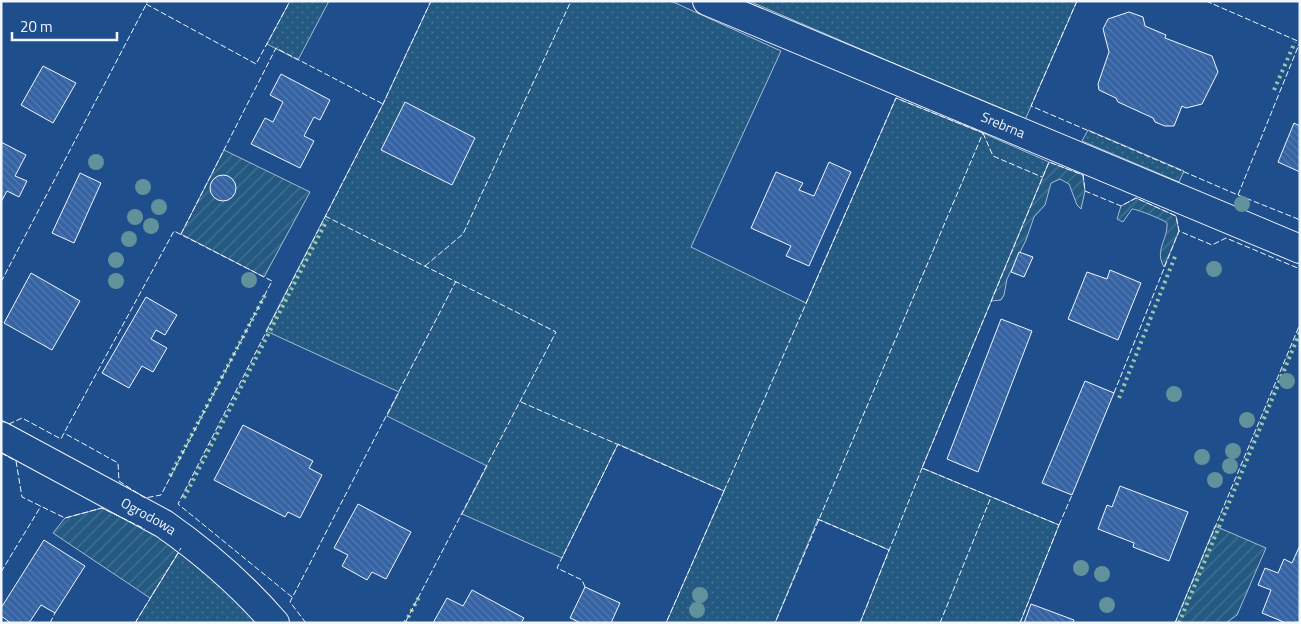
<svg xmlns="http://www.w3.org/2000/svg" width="1301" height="624" font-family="'Titillium Web',sans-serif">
  <defs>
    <pattern id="grass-dots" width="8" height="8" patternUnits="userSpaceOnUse" patternTransform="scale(1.25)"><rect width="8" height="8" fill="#245a82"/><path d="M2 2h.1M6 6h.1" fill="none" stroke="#447295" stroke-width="1.8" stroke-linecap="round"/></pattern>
    <pattern id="garden-furrows" width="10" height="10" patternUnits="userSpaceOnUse" patternTransform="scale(1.25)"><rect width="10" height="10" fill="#245a82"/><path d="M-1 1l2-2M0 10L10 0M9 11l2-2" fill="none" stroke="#447295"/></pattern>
    <pattern id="building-back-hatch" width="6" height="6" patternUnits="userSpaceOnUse" patternTransform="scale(1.25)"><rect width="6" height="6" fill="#3563a3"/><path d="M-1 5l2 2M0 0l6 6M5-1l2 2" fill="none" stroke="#537ab1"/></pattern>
  </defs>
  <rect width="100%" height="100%" fill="#1f4e8c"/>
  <path fill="url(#grass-dots)" stroke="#a8bbd7" d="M290,1H329L298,60L267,44Z
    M431,1H671L781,51L691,247L806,303L896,98L983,133L1049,162L922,468L1059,525L1020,623H860L889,550L818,519L775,623H666L724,491L618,444L562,558L462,514L487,466L387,416L399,392L266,331L383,104Z
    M749,1H1077L1025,120Z
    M1088,130L1184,171L1179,182L1082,141Z
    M182,547L260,623H135Z"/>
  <path fill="url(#garden-furrows)" stroke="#a8bbd7" d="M224,150L310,192L264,277L181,234Z
    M1049,162L1083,175L1085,191L1081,209L1077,205L1069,184L1060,179L1051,183L1045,205L1034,217L1026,240L1007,279L1004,295L1001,300L991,301Z
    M1136,198L1176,216L1179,231L1164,267C1154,250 1168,240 1167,223C1164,220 1137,209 1132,209L1123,222L1117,219L1121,206Z
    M102,508L182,547L150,598L53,533L65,518Z
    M1215,526L1266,548L1237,615L1226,623H1175Z"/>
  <path fill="url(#building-back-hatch)" stroke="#f2f6ff" d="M1129,12L1143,17L1145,26L1166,35L1165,38L1212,56L1218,72L1202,104L1186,108L1182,106L1174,126H1165L1155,122L1153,118L1118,102L1116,98L1099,90L1098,84L1109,52L1103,29L1108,19Z
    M43,66L76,83L53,123L21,105Z
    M281,74L330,100L320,120L314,117L304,136L314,141L300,168L251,144L265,118L273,122L283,102L270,95Z
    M405,102L475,138L452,185L381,150Z
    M1294,123L1300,126V172L1278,162Z
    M1,142L26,155L15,176L27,181L19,197L7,191L1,202Z
    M829,162L851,172L809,266L786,256L791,246L751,228L776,172L803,183L799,190L814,196Z
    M80,173L101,183L74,243L52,233Z
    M210 188a13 13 0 1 1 26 0a13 13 0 1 1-26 0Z
    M1019,252L1033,257L1024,277L1011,272Z
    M1110,270L1141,283L1118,340L1068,319L1087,272L1107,279Z
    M31,273L80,301L52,350L4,323Z
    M146,297L177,315L165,335L156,330L151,339L167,348L153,372L142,366L129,388L102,373Z
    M1001,319L1032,331L978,472L947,459Z
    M1085,381L1114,393L1072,495L1042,483Z
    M243,425L313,461L309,468L322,475L300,518L288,512L285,517L214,480Z
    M1120,486L1188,512L1169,561L1133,547L1134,543L1098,529L1107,505L1112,507Z
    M358,504L411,532L386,579L372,572L367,580L342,566L348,555L334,548Z
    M44,540L85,566L55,613L41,605L29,623H11L1,616V608Z
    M1300,545V623H1286L1262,613L1271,590L1258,585L1265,568L1278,573L1284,559L1292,563Z
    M585,587L620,603L611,623H581L570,618Z
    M472,590L524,618L521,623H433L447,598L463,606Z
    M1031,604L1074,620L1073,623H1024Z"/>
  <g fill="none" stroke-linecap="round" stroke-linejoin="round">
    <g stroke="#f2f6ff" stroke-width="30">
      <g id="minor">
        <path id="s1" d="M707,1L1300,249"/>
        <path id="s2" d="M1,436L164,524C204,552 243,586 275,623"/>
      </g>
    </g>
    <use href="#minor" stroke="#1f4e8c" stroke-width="28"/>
    <path stroke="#97c8a6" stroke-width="4" stroke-dasharray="2.5 4" stroke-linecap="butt" d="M1274,90L1295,42
      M1119,398L1176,254
      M170,476L266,293
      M184,498L327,220
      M405,623L419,597
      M1179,623L1300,332"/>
    <path stroke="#f2f6ff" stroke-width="1" stroke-dasharray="6 2.5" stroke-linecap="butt" d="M1077,1L1031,106L1238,195L1298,219L1300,225
      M1206,1L1300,42
      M146,4L256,64L290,1
      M1,27V28
      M983,133L993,156L1042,177
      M1238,195L1300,42
      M325,216L556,332L405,623
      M181,234L276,48L383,104
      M425,266L463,234L571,1
      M1,282L148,1
      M1114,393L1179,231
      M521,402L724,491L666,623
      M1,420L9,424L22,418L61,439L64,433L174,231L272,281L161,495L145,498L119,481L118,463L64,433
      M1,453L16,461L22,497L65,518L102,508L145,529
      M724,491L896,98L983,133L775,623
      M817,519L889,550
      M1059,525L1072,495
      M1,572L41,506
      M585,587L582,580L557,568L618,444
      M292,597L178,504L383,104L431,1
      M50,623L55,613
      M135,623L181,548
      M306,623L290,602L456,281
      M860,623L922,468
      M940,623L991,497
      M1020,623L1059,525L922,468L1049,162L1083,175L1085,191L1121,206L1136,198L1176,216L1179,231L1212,245L1226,238L1300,269
      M1175,623L1300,324"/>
  </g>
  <g fill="#61919a">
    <circle cx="96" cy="162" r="8"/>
    <circle cx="143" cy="187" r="8"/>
    <circle cx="1242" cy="204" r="8"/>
    <circle cx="159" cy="207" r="8"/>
    <circle cx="135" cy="217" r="8"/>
    <circle cx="151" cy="226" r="8"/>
    <circle cx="129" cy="239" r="8"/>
    <circle cx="116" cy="260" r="8"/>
    <circle cx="1214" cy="269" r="8"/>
    <circle cx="249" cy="280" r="8"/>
    <circle cx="116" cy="281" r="8"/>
    <circle cx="1287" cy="381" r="8"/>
    <circle cx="1174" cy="394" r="8"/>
    <circle cx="1247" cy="420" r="8"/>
    <circle cx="1233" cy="451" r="8"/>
    <circle cx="1202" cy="457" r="8"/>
    <circle cx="1230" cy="466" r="8"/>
    <circle cx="1215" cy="480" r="8"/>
    <circle cx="1081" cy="568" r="8"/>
    <circle cx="1102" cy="574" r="8"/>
    <circle cx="700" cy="595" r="8"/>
    <circle cx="1107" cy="605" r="8"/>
    <circle cx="697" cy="610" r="8"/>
  </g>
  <g text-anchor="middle" stroke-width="4" stroke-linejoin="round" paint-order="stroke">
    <g font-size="14" fill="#f2f6ff" stroke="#1f4e8c">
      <text dy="5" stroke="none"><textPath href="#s1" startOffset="321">Srebrna</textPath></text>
      <text dy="5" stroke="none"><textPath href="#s2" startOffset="168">Ogrodowa</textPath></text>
    </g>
  </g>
  <rect width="1301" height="624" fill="none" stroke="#f2f6ff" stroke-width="5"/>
  <path d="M12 32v8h105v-8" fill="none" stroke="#f2f6ff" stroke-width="2.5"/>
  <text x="20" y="32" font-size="15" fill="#f2f6ff" stroke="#1f4e8c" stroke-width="4" paint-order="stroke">20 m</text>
</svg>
